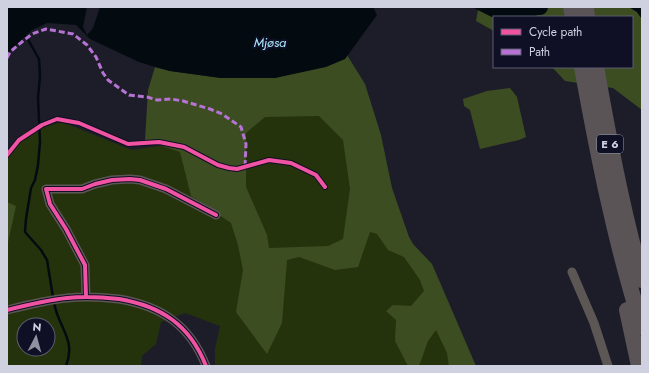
<svg xmlns="http://www.w3.org/2000/svg" width="649" height="373" font-family="Jost,sans-serif">
  <rect width="100%" height="100%" fill="#1d1d29"/>
  <path fill="#25330d" fill-rule="evenodd" d="M360,93L402,237L471,366H215V349L220,326L185,313L161,322L156,344L142,356L141,366H7V153L24,132L62,122L132,150L165,145L235,117ZM24,325H48V349H24Z"/>
  <path fill="#3d4d22" fill-rule="evenodd" d="M536,7H629L637,12L642,19V110L613,88L565,81L552,67H632V17H537Z
    M478,10L494,18V31L476,21Z
    M347,55L365,84L381,135L392,188L409,237L413,244L432,264L476,366H449L447,353L436,330L428,341L419,366H408L395,341L396,320L386,311L393,305L411,306L424,291L420,280L404,257L388,250L377,234L370,232L358,267L335,270L299,257L287,260L282,323L267,354L236,312L243,270L238,245L231,223L191,196L180,152L145,140L148,90L155,67L170,71L221,78H275L345,59ZM319,116L343,140L350,189L343,239L328,246L269,248L267,235L246,187V133L265,117Z
    M510,88L517,97L526,137L519,140L480,149L470,110L464,106L463,99L487,91Z
    M7,202L16,206L7,247Z"/>
  <path fill="#030b11" d="M7,7H373L377,15L345,59L326,67L275,78H221L170,71L155,67L139,62L90,39L76,25L47,23L32,30L7,54Z
    M472,7H536L537,17H494V18Z
    M629,7H642V19L637,12Z"/>
  <path fill="#1d1d29" d="M87,7H100L93,28L87,35L83,27Z"/>
  <g fill="none" stroke-linecap="round" stroke-linejoin="round">
    <path stroke="#030b11" stroke-width="2.5" d="M26,36L39,59L40,76L38,98L40,142L38,165L35,180L31,188L26,219L25,232L41,250L47,260L53,297
      M54,302C57,326 77,339 66,366"/>
    <path stroke="#030b11" stroke-width="16" d="M537,7H540"/>
    <path stroke="#5c5654" stroke-width="9" d="M572,272L594,323L608,366
      M86,297L85,265L66,229L50,204L46,189H82L95,184L112,180L130,179L140,180L166,189L216,215
      M7,310C27,305 47,300 67,298C84,296 102,297 119,299C161,306 190,325 206,366"/>
    <path stroke="#5a5456" stroke-width="16" d="M571,7L573,17
      M586,7L587,17
      M582,67C598,155 615,242 642,327
      M596,67C609,139 622,210 642,280
      M627,310L639,366"/>
    <path stroke="#b673d3" stroke-width="3" stroke-dasharray="6 3" stroke-linecap="butt" d="M7,58L10,52L23,41L32,34L46,29L73,34L87,45L96,57L103,73L108,80L129,95L147,97L157,100L171,99L183,101L210,109L222,114L241,127L246,144L245,167"/>
    <g stroke="#0f0f25" stroke-width="6">
      <path id="cycleway" d="M7,155L19,140L42,125L57,119L79,123L128,144L159,142L184,147L218,165L229,168L237,169L269,160L291,163L316,175L325,187
        M86,297L85,265L66,229L50,204L46,189H82L95,184L112,180L130,179L140,180L166,189L216,215
        M7,310C27,305 47,300 67,298C84,296 102,297 119,299C161,306 190,325 206,366"/>
    </g>
    <use href="#cycleway" stroke="#f153a3" stroke-width="4"/>
  </g>
  <g text-anchor="middle" stroke-width="4" stroke-linejoin="round" paint-order="stroke">
    <rect fill="#0f0f25" stroke="#9597a9" stroke-width="1" x="597" y="135" width="26" height="18" rx="3"/>
    <g font-size="11" font-weight="bold" fill="#cfd1e1">
      <text x="610" y="148">E 6</text>
    </g>
    <g font-size="13" font-style="italic" fill="#adeafd" stroke="#0f0f25">
      <text x="270" y="47">Mjøsa</text>
    </g>
  </g>
  <rect width="649" height="373" fill="none" stroke="#cfd1e1" stroke-width="16"/>
  <rect x="493" y="16" width="140" height="52" fill="#0f0f25" stroke="#5c5d70"/>
  <rect x="501" y="29" width="20" height="6" fill="#f153a3" stroke="#5c5d70"/>
  <text x="529" y="36" font-size="12" fill="#cfd1e1">Cycle path</text>
  <rect x="501" y="49" width="20" height="6" fill="#b673d3" stroke="#5c5d70"/>
  <text x="529" y="56" font-size="12" fill="#cfd1e1">Path</text>
  <g transform="translate(36 337) rotate(6)"><circle r="19" fill="#0f0f25" stroke="#5c5d70"/>
  <path d="M0-3L7 15L0 10L-7 15Z" fill="#9192a1"/>
  <text y="-6" font-size="11" font-weight="bold" text-anchor="middle" fill="#cfd1e1">N</text>
  </g>
</svg>
